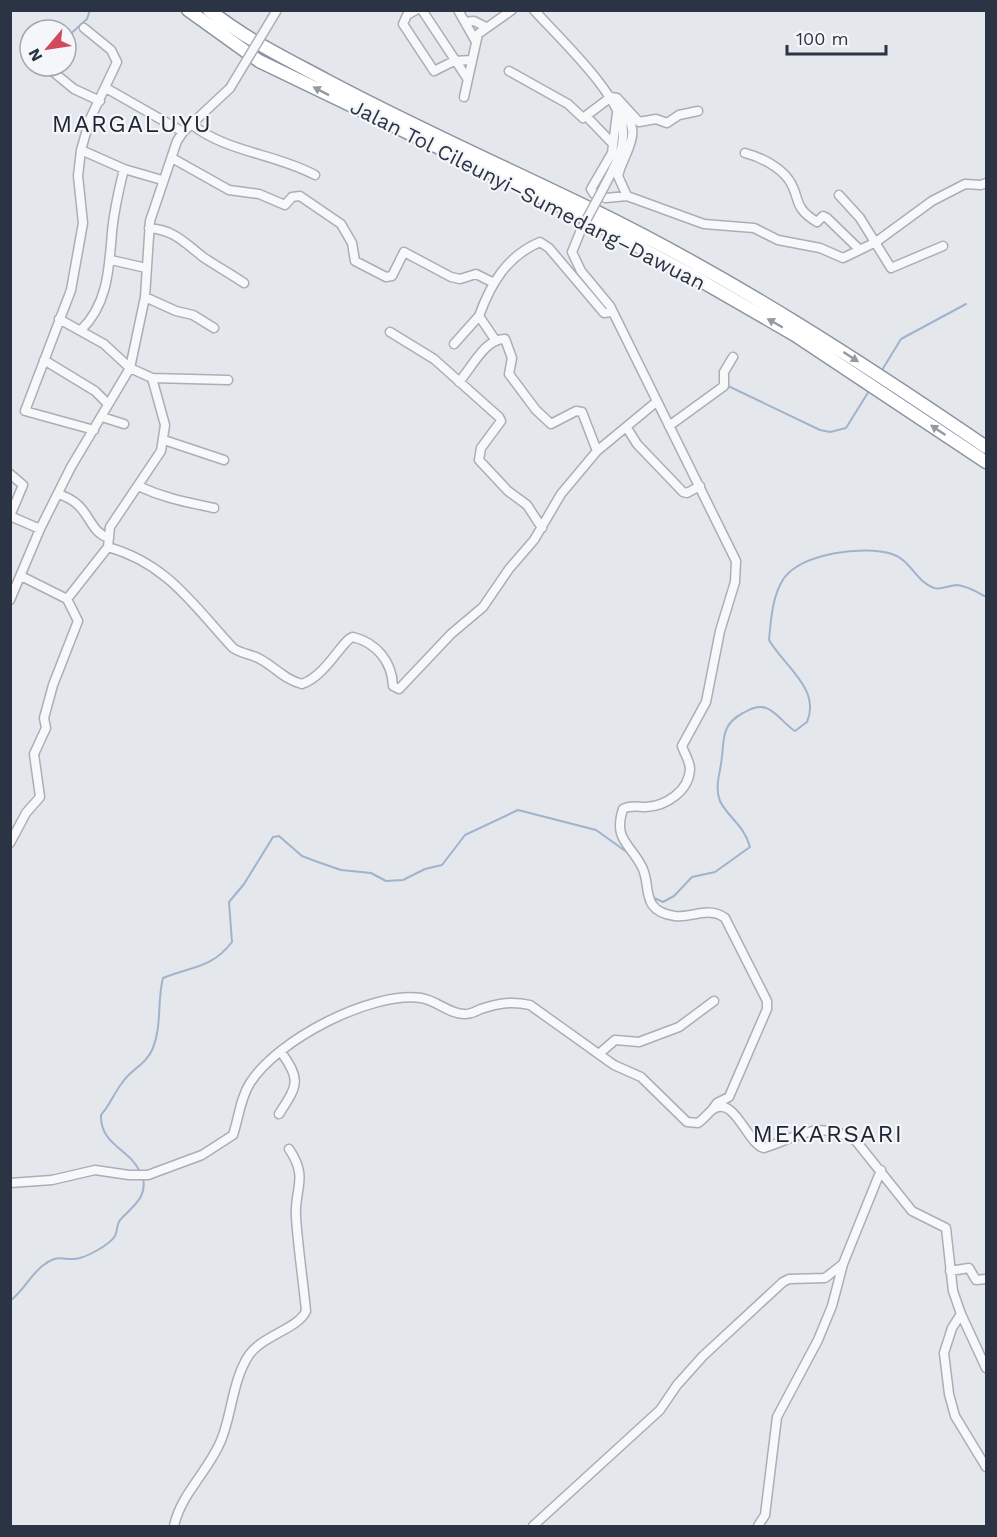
<svg xmlns="http://www.w3.org/2000/svg" width="997" height="1537" font-family="'Work Sans',sans-serif">
  <rect width="100%" height="100%" fill="#e4e7ec"/>
  <g fill="none" stroke-linecap="round" stroke-linejoin="round">
    <path stroke="#9fb4cc" stroke-width="2" d="M66,38L87,19L90,10
      M882,370L901,339L966,304
      M726,385L820,430L830,432L846,428L869,391
      M652,897L663,902L674,896L692,877L715,872L750,847C745,826 726,815 720,801C715,788 719,777 721,764C725,741 719,726 743,713C750,709 758,705 766,708C776,711 785,725 795,731L807,722C821,689 784,666 769,640C771,620 772,596 784,578C803,553 864,545 892,554C911,560 915,581 934,588C941,590 950,585 957,585C968,586 977,592 986,597
      M140,1172C130,1149 100,1145 101,1115C110,1105 114,1093 122,1083C131,1069 146,1065 153,1048C162,1025 157,1001 163,978C192,966 211,969 232,942L229,902L244,884L273,837L279,836L302,856L315,861L341,870L371,873L386,881L403,880L425,869L442,865L465,835L518,810L596,830L631,855
      M10,1301C24,1291 31,1273 45,1264C60,1253 66,1262 80,1258C90,1255 109,1245 115,1236C118,1230 116,1224 121,1219C134,1205 147,1198 143,1177"/>
    <g stroke="#a9aeb7" stroke-width="11">
      <path id="minor" d="M416,10L407,15L403,24L434,71L454,61L471,60
        M422,10L467,78
        M458,10L475,40
        M534,10C558,37 622,96 623,131C624,152 613,169 604,187
        M465,22L474,21L486,27
        M84,28L111,50L117,62L90,119L81,150L78,176L83,223L71,290L25,411L94,430
        M46,66L74,89L100,101
        M509,71L568,104L583,118L611,97L617,98L639,122L656,119L667,123L679,115L698,111
        M106,88L183,132
        M464,97L478,34L512,10
        M618,107C647,132 624,150 618,176L627,196L704,224L754,228L778,240L820,248L843,258L876,242L932,201L965,184L981,185L986,183
        M587,117L613,144
        M191,124C228,153 274,153 315,175
        M81,150L124,169L162,180
        M745,153C760,157 779,166 789,180C801,198 792,207 817,222L823,216L827,218L859,249
        M172,158L229,190L259,194L285,205L292,197L300,196L341,224L352,243L355,261L386,277L392,276L404,252L451,277L460,279L476,274L494,283
        M594,194L591,189L612,153L617,113
        M839,195L860,218L891,268L943,246
        M606,198L627,196
        M149,228C174,230 184,242 203,257C216,266 231,274 244,283
        M581,230L572,252L581,271L610,306L736,561L735,582L720,631L706,702L682,746C684,753 690,761 690,769C689,791 666,806 646,807C638,807 630,805 623,809C613,840 630,843 642,867C652,886 639,911 675,916C693,918 708,906 725,918L767,1001V1009L729,1097L717,1103L712,1110
        M111,260L146,268
        M145,297L176,311L193,315L214,328
        M81,330C108,304 109,268 112,232C114,211 119,189 124,169
        M390,332L434,359L499,417L501,421L481,448L479,460L508,491L527,505L542,528
        M496,341L479,316C491,283 507,256 540,242L549,248L604,313L612,312
        M454,344L479,316
        M44,360L95,391L108,404
        M152,378L228,380
        M102,417L124,424
        M669,426L724,386V372L733,357
        M627,428L637,444L683,492L687,493L700,486
        M164,440L224,460
        M597,451L655,403
        M10,474L23,485L10,516
        M138,486C164,498 186,502 214,508
        M58,494C92,504 86,531 109,538
        M10,516L40,529
        M108,547C168,564 193,605 233,648C242,654 251,654 260,659C275,667 285,680 302,684C326,676 343,639 353,637C377,643 392,662 393,686L399,689L451,634L483,607L509,569L534,540L561,494L597,451L582,412L576,411L551,424L536,410L509,374L512,358L505,339C485,338 471,369 459,382
        M21,576L67,599
        M10,600L40,529L71,467L130,368L145,297L150,221L177,141L183,132L230,88
        M10,843L26,813L40,797L34,754L46,728L44,718L53,685L78,621L67,599L108,547L110,527L161,451L165,425L152,378L130,368L104,344L59,319
        M600,1053L615,1040L639,1042L679,1027L714,1001
        M279,1114C297,1086 302,1081 281,1052
        M10,1183L52,1180L95,1170L129,1175H148L202,1155L233,1135C239,1117 240,1099 250,1083C277,1040 371,991 421,998C436,1000 449,1014 464,1014C469,1015 476,1011 481,1009C499,1003 512,1001 530,1005L614,1065L641,1077L687,1122L698,1123C704,1119 707,1114 712,1110C734,1093 747,1144 764,1148C799,1137 818,1118 856,1141L912,1211L946,1228L953,1291L961,1314L986,1368
        M950,1271L969,1268L976,1280L986,1279
        M961,1314L952,1328L944,1353L949,1394L955,1416L986,1467
        M174,1526C181,1493 210,1470 222,1438C232,1412 233,1379 249,1355C262,1336 299,1328 306,1311C303,1279 298,1248 296,1217C294,1189 309,1178 289,1149
        M533,1526L660,1410L677,1385L703,1356L783,1282L789,1279L825,1278L843,1264
        M758,1526L765,1515L777,1417L818,1340L832,1306L843,1264L881,1170"/>
    </g>
    <g stroke="#8b94a3" stroke-width="15">
      <path id="highway" d="M188,10L259,61L591,221L691,275L795,335L986,462
        M209,10C247,40 285,58 326,80C414,127 505,167 595,211C732,278 860,361 986,447"/>
    </g>
    <use href="#minor" stroke="#f7f8fa" stroke-width="8"/>
    <use href="#highway" stroke="#fff" stroke-width="12"/>
    <g stroke="#a9aeb7" stroke-width="11" stroke-linecap="butt">
      <path id="minor-bridge" d="M230,88L277,10
        M581,230L604,187"/>
    </g>
    <use href="#minor-bridge" stroke="#f7f8fa" stroke-width="8"/>
  </g>
  <defs><path id="oneway-solid" d="M-6-.8H1V-3.2L6.5 0L1 3.2V.8H-6Z" transform="scale(1.5)"/></defs>
  <g fill="#959aa2">
    <use href="#oneway-solid" transform="translate(321 91) rotate(-153)"/>
    <use href="#oneway-solid" transform="translate(775 323) rotate(-150)"/>
    <use href="#oneway-solid" transform="translate(851 357) rotate(33)"/>
    <use href="#oneway-solid" transform="translate(938 430) rotate(-146)"/>
  </g>
  <g text-anchor="middle" stroke-width="4.5" stroke-linejoin="round" paint-order="stroke">
    <g font-size="21" fill="#2b3445" stroke="#f4f6f9">
      <text transform="translate(528 195) rotate(27)" y="7">Jalan Tol Cileunyi–Sumedang–Dawuan</text>
    </g>
    <g font-size="24" letter-spacing="1.5" fill="#1d2536" stroke="#f4f6f9">
      <text x="132" y="132">MARGALUYU</text>
      <text x="828" y="1142">MEKARSARI</text>
    </g>
  </g>
  <rect width="997" height="1537" fill="none" stroke="#2b3445" stroke-width="24"/>
  <g transform="translate(48 48) rotate(241)"><circle r="28" fill="#f4f6f9" stroke="#a4a8b1" stroke-width="1.5"/>
  <path d="M0-4.5L10 22L0 15L-10 22Z" fill="#d1495b"/>
  <text y="-9" font-size="16" font-weight="bold" text-anchor="middle" fill="#2b3445">N</text>
  </g>
  <path d="M787 45v9h99v-9" fill="none" stroke="#2b3445" stroke-width="3"/>
  <text x="796" y="45" font-size="18" fill="#2b3445" stroke="#f4f6f9" stroke-width="4.5" paint-order="stroke">100 m</text>
</svg>
